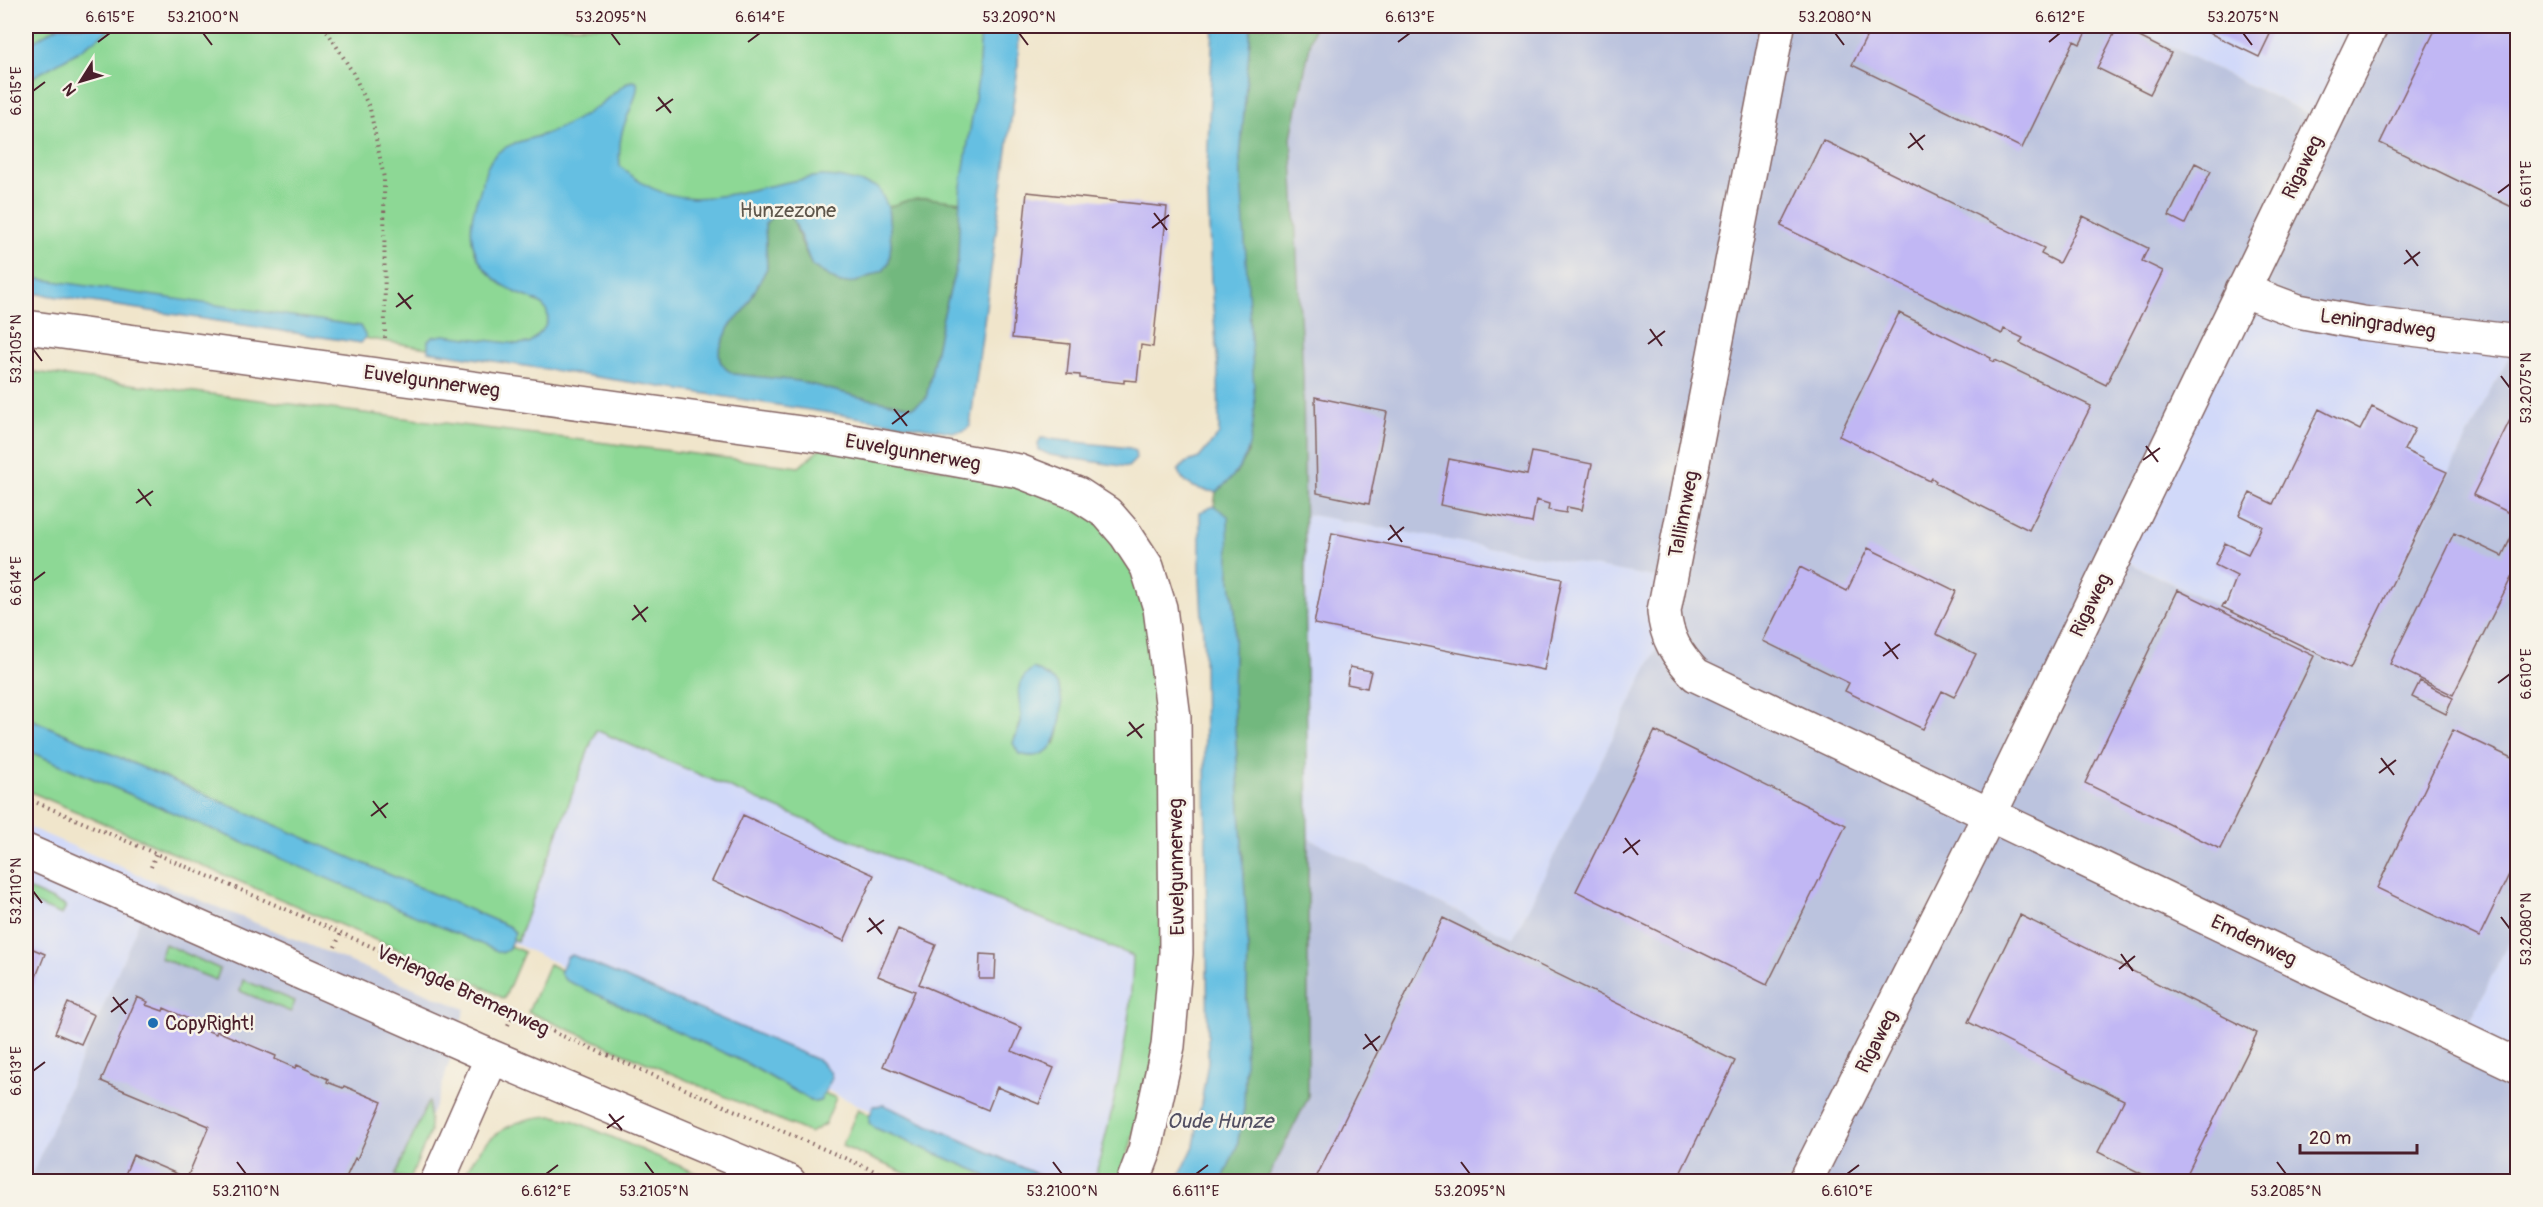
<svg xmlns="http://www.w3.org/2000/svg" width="2543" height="1207" font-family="Pangolin,sans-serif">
  <rect width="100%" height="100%" fill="#f7f3e8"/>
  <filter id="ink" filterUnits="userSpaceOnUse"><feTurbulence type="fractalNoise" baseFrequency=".0167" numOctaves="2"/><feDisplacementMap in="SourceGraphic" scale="12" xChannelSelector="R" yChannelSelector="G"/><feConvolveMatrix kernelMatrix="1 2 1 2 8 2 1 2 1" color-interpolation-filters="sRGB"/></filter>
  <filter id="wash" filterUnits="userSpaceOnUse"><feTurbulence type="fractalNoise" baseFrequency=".008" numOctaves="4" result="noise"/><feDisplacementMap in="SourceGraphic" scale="24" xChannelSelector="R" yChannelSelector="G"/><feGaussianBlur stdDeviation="1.35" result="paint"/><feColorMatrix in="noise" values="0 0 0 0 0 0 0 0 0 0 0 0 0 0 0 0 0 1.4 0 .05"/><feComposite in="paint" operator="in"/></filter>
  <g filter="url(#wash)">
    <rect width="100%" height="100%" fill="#f0e5cb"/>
    <path fill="#d1d9f9" d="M2128,26H2371L2322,120Z
      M2243,291L2515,345L2348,670L2112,554Z
      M1305,514L1670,580L1663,636L1513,939L1308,838Z
      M555,674L1144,931L1134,1027L1096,1181H1020L475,925Z
      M26,826L156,882L29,1182L26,1181Z
      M2517,925V1068L2461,1040Z"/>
    <path fill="#bbc3de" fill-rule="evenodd" d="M1313,26H2128L2321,120L2371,26H2517V925L2461,1040L2517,1068V1181L1266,1182L1308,1098V838L1513,939L1663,636L1670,580L1305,514L1303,375L1291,137ZM2243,291L2515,345L2348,670L2113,555Z
      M156,882L465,1009L439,1097L402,1181L29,1182Z"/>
    <path fill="#8dd895" stroke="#6c7c60" stroke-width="1.5" fill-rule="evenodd" d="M26,26H1000L955,420L427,348L26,284Z
      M26,371L799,467L821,448L1016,482L1099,522L1136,573L1149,610L1162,718L1165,952L1157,1045L1121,1181H1094C1114,1107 1131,1033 1133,956L900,861L596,730L517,942L512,940L515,933L510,927L26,717ZM1057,685C1063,705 1062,724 1055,744L1015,737L1021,722Z
      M26,750L502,952L508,950L510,946L524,952L504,999L476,983L26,790Z
      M26,888L66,906L62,915L26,900Z
      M165,944L220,969L216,980L160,958Z
      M549,964L746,1063L814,1102L820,1101L824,1093L836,1098L825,1124L810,1133L528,1012Z
      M243,980L295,1001L291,1012L240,991Z
      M429,1100L430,1132L410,1179L395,1176Z
      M858,1109L869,1115V1117L980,1172L993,1181H923L842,1146Z
      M554,1116L574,1121L715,1181H462C480,1140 508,1117 554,1116Z"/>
    <path fill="#72b87e" stroke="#5e6c54" stroke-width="1.5" d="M1251,26H1314L1291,137L1303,375L1308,838V1098L1266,1181H1222L1237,1146L1244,1108L1248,944L1233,693L1235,611L1229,568L1214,506L1216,492L1237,472L1248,453L1240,160Z
      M927,198L960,202L958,260L942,321L926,399L913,407L859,397L798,381L733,374L726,369L720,361L719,351L729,327L744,311L767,268L765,224C773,214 779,210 792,215L799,237L812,266L840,283L856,282L884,270L889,262L891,244L888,207L908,200Z"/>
    <path fill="#65bfe2" stroke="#586f86" stroke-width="1.5" d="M59,26H115L76,53L26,81V46Z
      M981,26H1019L1018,68L970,426L964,431L952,432L428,351V340L433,337L444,335L517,344L529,343C540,334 556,320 543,306C536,298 524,297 515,292C475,272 462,238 478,197C484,182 484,167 495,155C509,142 528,140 545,134C564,127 581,118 598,106C609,98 618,88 631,81L637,82C640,93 625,119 622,132C619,144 619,154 620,166C675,218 729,193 793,181C803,180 814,175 824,176C842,176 861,183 878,187L888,207L891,244L889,262L884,270L856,282L840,283L812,266L792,215C779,210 773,214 765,224L767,268L744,311L729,327L719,351L720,361L726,369L734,374L798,381L859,397L913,407L926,399L942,321L958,260L960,193L978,79Z
      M1213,26H1251L1240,160L1255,405C1252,442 1248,468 1216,492C1201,490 1184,487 1178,471L1185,463L1199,458L1219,434L1218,367L1211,281L1207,169Z
      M26,277L360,326L366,337L361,343L26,292Z
      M1041,438L1130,448L1135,451L1136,459L1128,467L1050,455L1039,450L1038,444Z
      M1214,506L1228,516L1229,568L1235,611L1233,693L1248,944L1244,1108L1237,1146L1222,1181H1177L1194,1146L1208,1062L1204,654L1200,580V512Z
      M1033,668C1041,672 1051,677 1057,684C1062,693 1062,708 1061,717C1058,742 1048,763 1019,754L1013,743C1015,736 1021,728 1021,720C1021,697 1010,686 1033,668Z
      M26,717L510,927L515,933L508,950L502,953L26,750Z
      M572,955L820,1061L830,1072L832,1078L820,1101L814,1102L746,1063L565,980L560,973L567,957Z
      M884,1105L1052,1181H993L979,1172L875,1128L869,1123V1117L874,1106Z"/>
    <g id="blocks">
      <path fill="#c1b7f4" d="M1872,26H2082L2087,30L2080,44L2074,41L2022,148L1852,65Z
        M2118,26L2171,53L2150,94L2097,68Z
        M2195,26H2274L2259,57Z
        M2437,26H2518V210L2380,143Z
        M1823,140L2044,248L2041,254L2059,263L2083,216L2148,248L2142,261L2163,271L2106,385L2020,343L2023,338L2004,329L2002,334L1781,226Z
        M2195,163L2211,171L2185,224L2169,216Z
        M1027,192L1167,207L1153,347L1141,345L1137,381L1124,380V383L1080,378V375L1067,374L1070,344L1012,338Z
        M1899,313L1991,358L1990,360L1994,362L1995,360L2091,406L2029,530L1935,483L1936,481L1932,478L1930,481L1839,436Z
        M1315,397L1387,412L1369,504L1317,493Z
        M2372,407L2415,429L2404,450L2423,459L2422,461L2447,472L2350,669L2222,607L2224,603L2226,604L2237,576L2215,565L2225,543L2248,554L2262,526L2239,515L2250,493L2273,504L2319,409L2360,430Z
        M2512,416L2518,419V517L2473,495Z
        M1532,452L1592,464L1582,510L1567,507L1566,513L1548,510L1549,504L1536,500L1532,523L1440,505L1449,459L1527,475Z
        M2518,523V564L2453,695L2390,664L2454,533L2502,556Z
        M1332,533L1562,579L1544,670L1314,624Z
        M1868,548L1956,591L1936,634L1976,654L1954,697L1942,691L1923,729L1845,691L1849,683L1763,641L1800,567L1847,591Z
        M2178,590L2314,656L2220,849L2085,783Z
        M1350,667L1371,671L1367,688L1347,684Z
        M2420,681L2453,698L2446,714L2412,697Z
        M2453,730L2518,761V856L2479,937L2377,888Z
        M1655,731L1846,825L1767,985L1576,891Z
        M743,815L874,875L844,941L712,881Z
        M2020,915L2257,1033L2183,1182H2158L2098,1152L2124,1100L1968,1022Z
        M1443,918L1735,1061L1676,1182H1314Z
        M898,929L936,945L919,984L1022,1028L1012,1051L1054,1068L1039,1104L997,1087L988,1110L883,1066L915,991L878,976Z
        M26,946L45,954L26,1002Z
        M980,954L996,955L995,979H979Z
        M137,997L148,1002L146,1005L163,1011L164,1008L202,1025L200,1028L216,1034L217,1031L276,1056L275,1059L295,1068L297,1065L328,1079L327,1082L343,1088L344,1086L382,1102L357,1159L355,1158L344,1182H122L133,1155L187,1178L209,1126L101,1081Z
        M68,1003L94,1015L81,1044L55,1033Z"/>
    </g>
  </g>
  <g filter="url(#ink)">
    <use href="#blocks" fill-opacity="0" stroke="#846463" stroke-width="1.5"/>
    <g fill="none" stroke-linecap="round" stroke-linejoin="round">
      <g stroke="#846463" stroke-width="36">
        <path id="street" d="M1778,26L1664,611C1666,638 1677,655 1696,675L2518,1066
          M2242,290L2298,311L2362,323L2518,342
          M26,327L823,436L1019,471L1078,494L1107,513L1126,535L1147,567L1160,608L1174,718L1176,953L1168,1046L1145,1150L1133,1182
          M26,851L492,1057L789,1182
          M437,1182L492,1057
          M1805,1182L1990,814L2371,26"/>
      </g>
      <path stroke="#846463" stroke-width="4" stroke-dasharray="1.5 4.5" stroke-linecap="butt" d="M324,26L353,73L370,109L384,178L385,338
        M26,798L341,933L469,990L558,1034L900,1182
        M151,867L156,854
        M335,947L341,933
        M508,1025L514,1012"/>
      <use href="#street" stroke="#fff" stroke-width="33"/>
    </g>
  </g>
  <path fill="none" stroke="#4a1f2b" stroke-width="2" d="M203,33L212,45M611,33L620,45M1019,33L1028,45M1835,33L1844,45M2243,33L2252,45M98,42L110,33M748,42L760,33M1398,42L1410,33M2049,42L2060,33M33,91L45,82M658,97L671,113M656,111L673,99M1910,133L1923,150M1908,148L1925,135M2498,193L2510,184M1154,213L1167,230M1152,228L1169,215M2406,250L2418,266M2404,264L2420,252M398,293L411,309M396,307L413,295M1650,329L1662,346M1648,344L1665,331M33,349L42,361M2501,376L2510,388M894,409L907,426M892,424L909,411M2146,446L2158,462M2143,460L2160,448M138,489L151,506M136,503L153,491M1390,525L1402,542M1388,540L1404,527M33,581L45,572M634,605L646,622M632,620L648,607M1885,642L1898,659M1883,656L1900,644M2498,683L2510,674M1129,722L1142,738M1127,736L1144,724M2381,758L2394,775M2379,773L2396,760M373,801L386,818M371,816L388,803M1625,838L1638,855M1623,853L1640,840M33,891L42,903M2501,917L2510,929M869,918L882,934M867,932L884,920M2121,954L2133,971M2119,969L2135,956M113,997L126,1014M111,1012L128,999M1365,1034L1377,1051M1363,1049L1380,1036M33,1071L45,1062M609,1114L622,1130M607,1128L624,1116M237,1162L246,1174M645,1162L654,1174M1053,1162L1062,1174M1461,1162L1470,1174M2277,1162L2286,1174M546,1174L558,1165M1196,1174L1208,1165M1847,1174L1859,1165"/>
  <circle fill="#1f6fb2" stroke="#f7f3e8" stroke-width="2" cx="153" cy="1023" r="6"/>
  <g text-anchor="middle" stroke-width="5" stroke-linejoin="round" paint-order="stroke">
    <g font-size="20" fill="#4a1f2b" stroke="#f7f3e8">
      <text transform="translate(2302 167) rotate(-64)" y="7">Rigaweg</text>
      <text transform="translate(2378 323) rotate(8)" y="7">Leningradweg</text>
      <text transform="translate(432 381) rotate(8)" y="7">Euvelgunnerweg</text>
      <text transform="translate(913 452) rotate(10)" y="7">Euvelgunnerweg</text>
      <text transform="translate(1683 514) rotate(-79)" y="7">Tallinnweg</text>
      <text transform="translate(2090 605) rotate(-64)" y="7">Rigaweg</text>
      <text transform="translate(1176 867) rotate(-91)" y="7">Euvelgunnerweg</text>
      <text transform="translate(2254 940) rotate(26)" y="7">Emdenweg</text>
      <text transform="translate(463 990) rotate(25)" y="7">Verlengde Bremenweg</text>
      <text transform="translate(1876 1041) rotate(-63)" y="7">Rigaweg</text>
    </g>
    <g font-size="20" fill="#5e564b" stroke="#f7f3e8">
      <text x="788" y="217">Hunzezone</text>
    </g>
    <g font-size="20" fill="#4a1f2b" stroke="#f7f3e8" text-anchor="start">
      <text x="165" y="1030">CopyRight!</text>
    </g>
    <g font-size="21" font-style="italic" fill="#524f62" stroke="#f7f3e8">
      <text x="1220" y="1128">Oude Hunze</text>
    </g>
  </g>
  <rect width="2543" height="1207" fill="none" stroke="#f7f3e8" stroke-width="66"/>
  <g transform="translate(81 81) rotate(233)" stroke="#f7f3e8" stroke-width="4.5" paint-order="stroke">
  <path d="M0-4.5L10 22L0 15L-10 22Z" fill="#4a1f2b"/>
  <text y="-9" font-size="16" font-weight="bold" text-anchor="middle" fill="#4a1f2b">N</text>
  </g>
  <path d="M2300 1144v9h117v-9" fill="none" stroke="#4a1f2b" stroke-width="3"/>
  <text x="2309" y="1144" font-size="18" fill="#4a1f2b" stroke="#f7f3e8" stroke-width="4.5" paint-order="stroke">20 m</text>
  <rect x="33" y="33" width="2477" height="1141" fill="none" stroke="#4a1f2b" stroke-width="2"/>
  <g font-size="15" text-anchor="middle" fill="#4a1f2b">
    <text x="110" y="22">6.615°E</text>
    <text x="203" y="22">53.2100°N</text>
    <text x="611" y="22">53.2095°N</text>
    <text x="760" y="22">6.614°E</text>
    <text x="1019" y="22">53.2090°N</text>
    <text x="1410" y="22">6.613°E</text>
    <text x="1835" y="22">53.2080°N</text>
    <text x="2060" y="22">6.612°E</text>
    <text x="2243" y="22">53.2075°N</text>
    <text transform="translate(16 91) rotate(-90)" y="5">6.615°E</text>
    <text transform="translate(2526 184) rotate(-90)" y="5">6.611°E</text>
    <text transform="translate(16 349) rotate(-90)" y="5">53.2105°N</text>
    <text transform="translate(2526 388) rotate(-90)" y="5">53.2075°N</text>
    <text transform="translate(16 581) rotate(-90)" y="5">6.614°E</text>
    <text transform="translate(2526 674) rotate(-90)" y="5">6.610°E</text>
    <text transform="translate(16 891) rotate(-90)" y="5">53.2110°N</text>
    <text transform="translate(2526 929) rotate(-90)" y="5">53.2080°N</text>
    <text transform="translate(16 1071) rotate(-90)" y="5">6.613°E</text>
    <text x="246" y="1196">53.2110°N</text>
    <text x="546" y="1196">6.612°E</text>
    <text x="654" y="1196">53.2105°N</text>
    <text x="1062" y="1196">53.2100°N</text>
    <text x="1196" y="1196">6.611°E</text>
    <text x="1470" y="1196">53.2095°N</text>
    <text x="1847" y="1196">6.610°E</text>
    <text x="2286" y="1196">53.2085°N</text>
  </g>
</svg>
